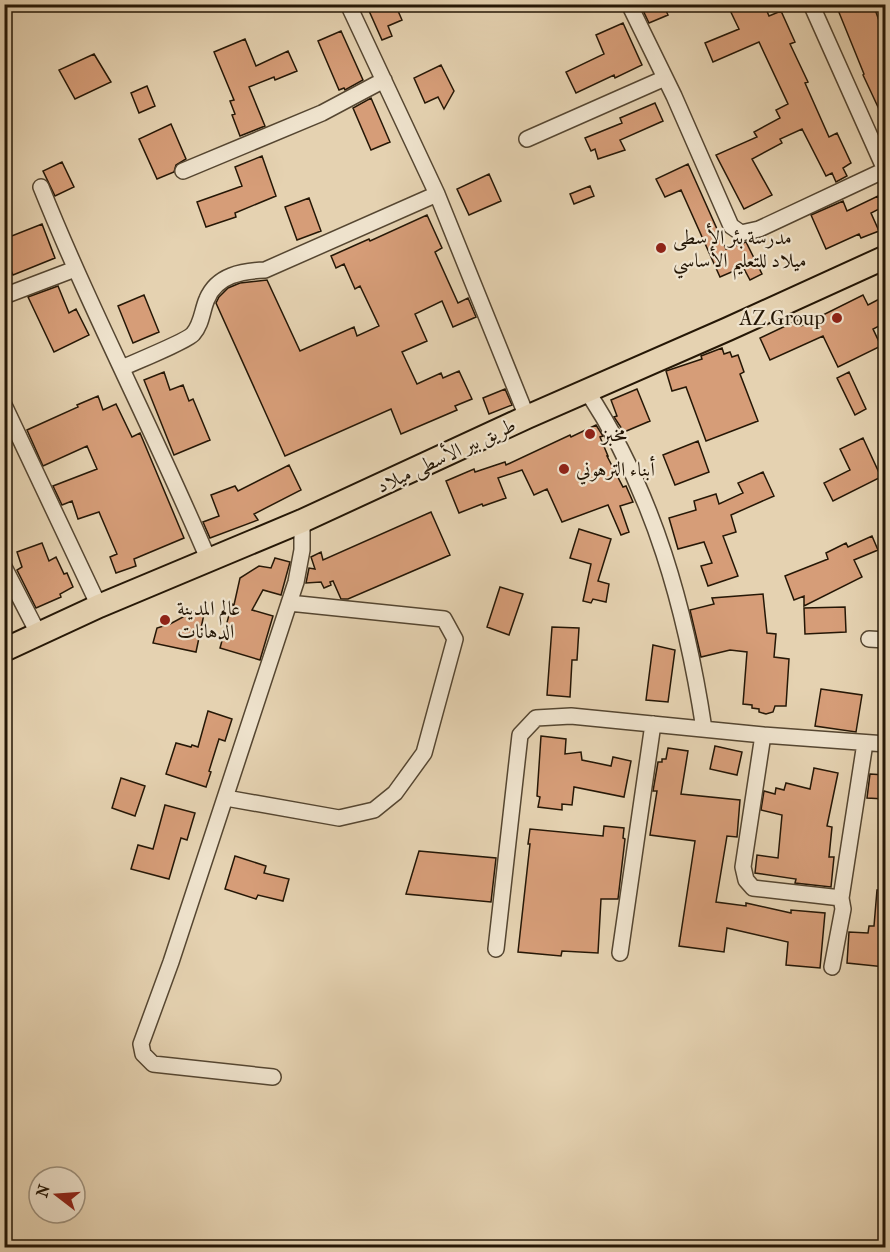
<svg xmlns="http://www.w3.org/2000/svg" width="890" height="1252" font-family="'IM FELL French Canon',Amiri,serif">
  <rect width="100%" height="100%" fill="#e5d2b1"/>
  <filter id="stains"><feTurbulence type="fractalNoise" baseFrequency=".00333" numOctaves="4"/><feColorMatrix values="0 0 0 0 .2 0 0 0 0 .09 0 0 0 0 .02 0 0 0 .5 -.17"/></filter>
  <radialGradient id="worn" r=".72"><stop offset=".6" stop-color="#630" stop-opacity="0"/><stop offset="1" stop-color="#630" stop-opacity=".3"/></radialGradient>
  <path fill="#d69d78" stroke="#251706" stroke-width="1.5" d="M366,4H395L402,20L388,26L392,36L382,40Z
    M640,4H663L668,15L649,23Z
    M727,4H764L769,16L781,11L795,42L790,44L808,82L805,83L829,137L837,133L851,163L843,168L847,176L836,182L832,173L826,176L802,129L780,139L782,143L752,159L772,195L744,209L716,155L757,137L754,132L780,118L776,110L788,104L759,42L713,62L705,43L739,29Z
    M851,4H873L885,37V122L863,75L864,74L838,10Z
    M623,23L642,65L615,78L614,75L576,93L566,72L604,54L596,35Z
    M341,31L363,80L345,90L344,88L339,90L318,41Z
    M245,39L256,66L288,51L297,71L275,80L274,77L249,87L265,126L240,136L232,115L235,114L230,101L234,100L214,52Z
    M94,54L111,82L75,99L59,70Z
    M441,65L454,91L444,109L438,97L425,103L414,78Z
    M147,86L155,106L139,113L131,93Z
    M371,98L390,142L371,150L353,108Z
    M655,103L663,121L620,140L625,150L598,159L595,149L591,151L585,138L622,123L620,118Z
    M171,124L186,159L176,165L174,172L157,179L139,139Z
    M262,156L276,196L235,213L236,217L206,227L197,202L242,186L235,167Z
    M62,162L74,187L55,196L43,171Z
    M688,164L726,249L746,242L762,274L750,280L743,267L720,277L681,190L665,197L656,179Z
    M489,174L501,201L469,215L457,189Z
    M590,186L594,196L574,204L570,194Z
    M878,196L883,207L871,213L879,231L861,238L859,234L826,249L811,215L843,201L847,211Z
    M309,198L321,231L297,240L285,207Z
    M427,215L442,248L435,252L458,303L468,298L476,317L453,327L442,301L415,314L427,341L402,352L417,384L441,373L443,378L459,371L472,399L455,406L457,410L401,434L391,409L285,456L216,303L219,297L228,288L240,283L267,280L300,351L354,327L357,336L379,326L360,286L355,289L344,264L336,268L331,256L369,239L370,241Z
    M42,224L55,258L13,275L4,254V239Z
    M58,286L69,313L76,309L89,335L54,352L28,297Z
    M144,295L159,332L133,343L118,306Z
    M863,295L868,305L885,296V323L873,329L881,346L838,367L823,336L770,360L760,338L798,320L801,326Z
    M722,348L724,354L730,352L732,357L738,355L744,372L740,374L758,421L706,441L686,387L672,391L666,371L702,359L701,356Z
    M164,372L170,390L183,385L189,401L193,399L210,440L174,455L144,380Z
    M849,372L866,409L855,415L837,378Z
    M505,389L512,405L489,414L483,398Z
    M637,389L650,421L624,432L614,417L617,416L611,400Z
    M98,396L103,410L116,404L132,437L140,433L184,538L134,559L136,566L116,573L110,557L117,554L99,512L78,519L72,501L62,505L53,486L97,469L87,446L43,466L27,430L78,407L77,405Z
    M596,425L603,436L600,437L608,456H607L623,487L626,486L633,502L620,506L629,532L621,535L608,505L562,522L547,489L534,495L522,470L498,478L506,498L483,506L482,504L459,513L446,481L474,469L475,472L505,462L506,465L570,435L571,437Z
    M863,438L881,477L833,501L824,483L850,470L840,449Z
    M698,441L709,472L675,485L663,455Z
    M289,465L301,490L254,514L258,520L210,538L203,522L219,516L211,495L235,486L238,491Z
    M763,472L774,496L731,515L736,532L723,536L738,576L708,586L701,566L712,563L704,542L678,549L669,518L696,510L694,501L716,494L719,504L743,493L738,483Z
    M431,512L450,555L348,599H341L333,581L330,582L331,585L324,588L321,582L306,583L309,568L315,569L311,557L321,552L323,560Z
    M579,529L611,539L598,581L609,584L606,602L593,599L591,603L583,601L591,564L570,558Z
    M872,536L878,550L854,560L862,577L804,606V596L794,600L785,576L828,559L826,553L846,543L848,547Z
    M42,543L49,561L56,557L64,574L67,573L73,587L60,594L61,597L36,608L17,570L22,567L17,552Z
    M275,558L290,562L281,595L263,590L252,610L273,616L260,660L220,648L232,604L234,605L240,578L259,566L271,568Z
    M500,587L523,594L509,635L487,627Z
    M763,594L767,633L776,634L774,657L789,659L786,706H775L773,712L766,714L759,712V709L752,708V705L743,704L747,652L730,650L701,657L690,610L714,604L712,598Z
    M845,607L846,632L805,634L804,608Z
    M194,611L204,614L196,652L153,643L157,628L170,624Z
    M552,627L579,628L577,660H572L570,697L547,695Z
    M653,645L675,650L668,702L646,700Z
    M821,689L862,695L856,732L815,726Z
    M208,711L232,719L225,741L219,739L209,771L211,772L206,787L166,774L176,743L191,747L192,745L198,747Z
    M541,736L566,739L565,754L581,752L582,760L611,766L613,757L631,761L624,797L574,787L572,805L562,804V810L538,807L540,797L537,796Z
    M715,746L742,752L737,775L710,769Z
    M668,748L688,751L681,794L740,800L737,837L727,836L716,902L746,906V903L791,913V910L825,913L820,968L786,965L788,942L727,928L724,952L679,946L695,841L650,835L657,791H653L658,762H662V759H666Z
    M814,768L838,773L827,826L832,827L829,857H834L831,887L795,883L796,879L755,873L757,855L778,858L782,815L761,810L764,791L775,794L776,788L784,790L786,783L810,789Z
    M870,774L885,775V799L867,798Z
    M121,778L145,786L135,816L112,808Z
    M165,805L195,813L187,840L181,838L169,879L131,869L138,845L153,849Z
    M604,826L624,828L623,838L625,839L618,899H601L598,953L562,951L561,956L518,952L530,844H528L530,829L603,836Z
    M419,851L496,858L491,902L406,894Z
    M235,856L266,866L264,873L289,879L283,901L258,895L256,899L225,889Z
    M877,890H885V967L847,963L849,932L868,933L869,926H874Z"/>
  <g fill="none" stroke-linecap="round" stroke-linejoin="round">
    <g stroke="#554631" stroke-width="18">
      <path id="street" d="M348,4L437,194L527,417
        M629,4L674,96L731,226L741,233L759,229L885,170
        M811,4L886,172
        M527,139L665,78
        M183,171L322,113L384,80
        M41,187C92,314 156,435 209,561
        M4,296L75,269
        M122,368C135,362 187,341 193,334C202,324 202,310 207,299C217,275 242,271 265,270L437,194
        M587,391C654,493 686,610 704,729
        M4,405L99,606
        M4,567L39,635
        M869,639L886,640
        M763,735L743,867L746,880L753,888L841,898L843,909L832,967
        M226,798L339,818L374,810L395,793L424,753L455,639L444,619L289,603
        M841,898L865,743
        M496,949L520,735L536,718L571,716L763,735L886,744
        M620,953L653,724
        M273,1077L153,1064L143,1054L141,1044L171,962L296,582L302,550V521"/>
    </g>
    <g stroke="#251706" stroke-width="26">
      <path id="primary" d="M4,650L99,606L302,521L527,417L728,329L886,257"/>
    </g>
    <use href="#street" stroke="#eee2cc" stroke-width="15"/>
    <use href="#primary" stroke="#e5d2b1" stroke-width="22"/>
  </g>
  <g fill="#8f2418" stroke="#eee2cc" stroke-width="2">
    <circle cx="661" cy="248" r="6"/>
    <circle cx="837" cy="318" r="6"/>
    <circle cx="590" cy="434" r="6"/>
    <circle cx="564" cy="469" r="6"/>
    <circle cx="165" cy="620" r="6"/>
  </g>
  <g text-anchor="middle" stroke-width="4.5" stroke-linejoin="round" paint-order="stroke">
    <g font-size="20" fill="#251706" stroke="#eee2cc" text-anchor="start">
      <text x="673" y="244">مدرسة بئر الأسطى<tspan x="673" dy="23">ميلاد للتعليم الأساسي</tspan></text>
      <text x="825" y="325" text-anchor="end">AZ Group</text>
      <text x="602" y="441">مخبز</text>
      <text x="576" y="476">أبناء الترهوني</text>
      <text x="177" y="615">عالم المدينة<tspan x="177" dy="23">الدهانات</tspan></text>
    </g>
    <g font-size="20" fill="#251706" stroke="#eee2cc">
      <text transform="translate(446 455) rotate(-25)" y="7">طريق بير الأسطى ميلاد</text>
    </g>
  </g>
  <rect width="890" height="1252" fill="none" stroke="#e5d2b1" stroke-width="24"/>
  <rect x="6" y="6" width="878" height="1240" fill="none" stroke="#251706" stroke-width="3"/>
  <rect x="12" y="12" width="866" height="1228" fill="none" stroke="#251706" stroke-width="1.5"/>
  <g transform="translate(57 1195) rotate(287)"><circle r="28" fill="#eee2cc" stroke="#9e917d" stroke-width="1.5"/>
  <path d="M0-4.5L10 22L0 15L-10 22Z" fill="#8f2418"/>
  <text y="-9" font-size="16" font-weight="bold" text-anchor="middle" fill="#251706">N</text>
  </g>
  <rect width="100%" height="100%" filter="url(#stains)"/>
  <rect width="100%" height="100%" fill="url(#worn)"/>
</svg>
